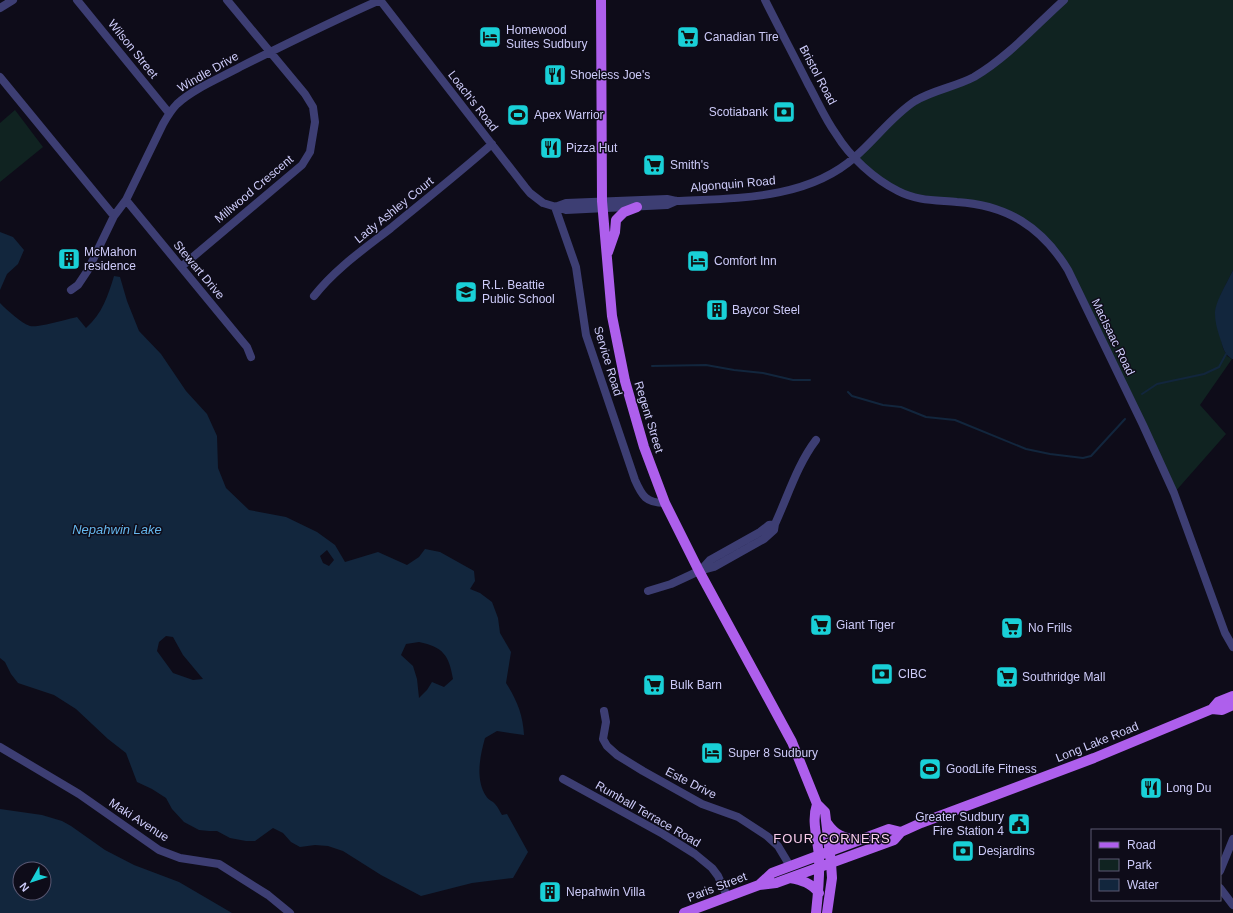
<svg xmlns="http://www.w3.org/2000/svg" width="1233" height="913" font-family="Helvetica,sans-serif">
  <rect width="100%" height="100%" fill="#0e0c19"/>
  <path fill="#102321" d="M1064,0H1233V270L1221,294L1215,312L1223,348L1227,356L1232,359L1200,405L1226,434L1174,493L1068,270L1047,241L994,207L897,191L855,158L915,101L972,78Z
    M15,110L43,147L0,182V123Z"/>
  <path fill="#12263d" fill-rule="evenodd" d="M0,232L13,237L24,250L18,264L7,274L0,290Z
    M1233,270V359H1232C1225,355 1223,348 1221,341C1218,332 1215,323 1215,313C1215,302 1228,281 1233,270Z
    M114,276L120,277L127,301L139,331L161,354L186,391L207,414L217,436L218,468L226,488L249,510L286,517L317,532L335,545L345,562L378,552L407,565L419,557L425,549L440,552L474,571L475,581L470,589L480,593L492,602L498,618L500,633L511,652L506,683C517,700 523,715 524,735L497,731L485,738C480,756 475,779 486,796C488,800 493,801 495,804C498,807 500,812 502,815L507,814L528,852L513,878L472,883L421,896L381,875L343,851L328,846L315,845L300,847L291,842L283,833L273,828L255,841H246L230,838L217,831H209L199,830L184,822L172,809L166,798L152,789L137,782L126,753L108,739L76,709L54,695L18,683L11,674L5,662L0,658V303C7,310 21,323 30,326C39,328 67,319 77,317L86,328C102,314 108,296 114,276ZM327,550L334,560L329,566L323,563L320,556ZM166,636L173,637L183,655L203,679L193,680L173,673L157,651L159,642ZM419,642C443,647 449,655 453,679L444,687L432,682L427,690L419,698L417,679L413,666L401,655L406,644Z
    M0,809L42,815L62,821L71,826L105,850L134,865L179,882L232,913H0ZM20,869H44V893H20Z"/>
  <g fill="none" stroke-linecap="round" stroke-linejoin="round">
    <path stroke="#12263d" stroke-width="2" d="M652,366L706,365L734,370L763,373L793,380H810
      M848,392L852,396L883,405L901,407L926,417L955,420L1026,449L1050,454L1083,458L1091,456L1125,419
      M1142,394L1157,384L1204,374L1219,367L1226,354"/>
    <path stroke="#3d3e73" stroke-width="8" d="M77,0L169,113
      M380,0L525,187L530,193L543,203L566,210L667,205L676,201
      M765,0C779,28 794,56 808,84C817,100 825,119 836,134C850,157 874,179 898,191C917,201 936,200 957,202C1007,205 1042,227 1068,270L1143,425L1174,493L1225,633L1233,647
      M0,8L13,0
      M0,77L114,216
      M126,200L242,341L247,347L251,357
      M555,207L566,203L667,199L676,201C736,198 807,200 855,157C876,139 892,116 915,101C933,90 955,87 974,77C1008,57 1035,26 1064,0
      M555,207L576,267L586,335L635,480C642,496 646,503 665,503
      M181,267L302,165L310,152L315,122L313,107L305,94L227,0
      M71,290L78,285L88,270L114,216L126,200L163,124C167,117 171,110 177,104C193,89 220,78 240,67C286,44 332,21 380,0
      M314,296C335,269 364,249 391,228C425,200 459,173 492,144
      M700,571L710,560L760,532L769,525L775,524
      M648,591L671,584L699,571L714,567L764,539L774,530L775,524C788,496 797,465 816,440
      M604,711L606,722L603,739L607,746L617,755L643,771L702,804L738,817L767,836L778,846L790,866
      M0,747L79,794L159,850L180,858L219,864L268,895L290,913
      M563,779L663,834L695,854L712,868L718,876L727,896
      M1220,871L1233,839
      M1220,888L1233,905"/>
    <path stroke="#ae5fec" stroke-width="10" d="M601,0L602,201L612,316L625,381L644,447L665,503L699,571L792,742L817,804L825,812L831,863L832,878L827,913
      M608,252L615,232L616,220L624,212L637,207
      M1212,709L1222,710L1233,705
      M827,823C835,835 843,838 857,840
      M790,878C802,880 811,883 819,893
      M759,885L772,873L889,829L901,832
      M684,913L759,885L776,883L894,840L901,832L921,823L1094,758L1212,709L1218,702L1233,696
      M816,913C818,894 820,876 819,857C818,839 811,822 817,804"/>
  </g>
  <defs>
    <g id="hotel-square" transform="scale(1.15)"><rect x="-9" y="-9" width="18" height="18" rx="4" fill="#19d0d7" stroke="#0e0c19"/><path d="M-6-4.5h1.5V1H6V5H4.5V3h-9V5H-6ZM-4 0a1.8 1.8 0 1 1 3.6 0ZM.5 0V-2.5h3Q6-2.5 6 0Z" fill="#111"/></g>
    <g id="supermarket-square" transform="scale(1.15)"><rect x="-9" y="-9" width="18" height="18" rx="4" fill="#19d0d7" stroke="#0e0c19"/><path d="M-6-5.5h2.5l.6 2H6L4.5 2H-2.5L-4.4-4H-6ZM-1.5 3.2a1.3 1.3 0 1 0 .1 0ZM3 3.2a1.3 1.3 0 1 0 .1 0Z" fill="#111"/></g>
    <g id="restaurant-square" transform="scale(1.15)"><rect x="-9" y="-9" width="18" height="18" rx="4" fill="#19d0d7" stroke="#0e0c19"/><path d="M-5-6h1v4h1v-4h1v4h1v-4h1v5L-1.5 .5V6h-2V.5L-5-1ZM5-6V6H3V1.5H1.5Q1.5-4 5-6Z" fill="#111"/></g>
    <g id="bank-square" transform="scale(1.15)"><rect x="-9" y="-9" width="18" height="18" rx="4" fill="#19d0d7" stroke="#0e0c19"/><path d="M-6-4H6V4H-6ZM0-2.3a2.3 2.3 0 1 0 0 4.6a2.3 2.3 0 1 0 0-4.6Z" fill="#111"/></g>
    <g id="stadium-square" transform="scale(1.15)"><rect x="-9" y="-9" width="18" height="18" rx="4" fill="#19d0d7" stroke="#0e0c19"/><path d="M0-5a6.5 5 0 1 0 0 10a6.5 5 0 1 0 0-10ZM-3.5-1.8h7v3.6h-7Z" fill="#111"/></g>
    <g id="building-square" transform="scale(1.15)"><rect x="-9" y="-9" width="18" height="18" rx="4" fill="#19d0d7" stroke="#0e0c19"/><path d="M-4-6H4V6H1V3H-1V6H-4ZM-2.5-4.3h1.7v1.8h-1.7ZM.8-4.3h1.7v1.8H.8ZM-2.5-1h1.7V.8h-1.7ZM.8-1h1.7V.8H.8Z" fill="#111"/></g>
    <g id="school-square" transform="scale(1.15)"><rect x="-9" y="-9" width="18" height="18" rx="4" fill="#19d0d7" stroke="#0e0c19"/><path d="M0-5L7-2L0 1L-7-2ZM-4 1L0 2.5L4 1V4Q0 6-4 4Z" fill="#111"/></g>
    <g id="civic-square" transform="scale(1.15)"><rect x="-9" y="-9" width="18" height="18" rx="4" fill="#19d0d7" stroke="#0e0c19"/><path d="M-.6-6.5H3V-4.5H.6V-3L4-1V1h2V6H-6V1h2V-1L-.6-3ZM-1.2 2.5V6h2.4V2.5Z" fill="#111"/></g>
  </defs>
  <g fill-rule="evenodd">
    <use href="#hotel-square" x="490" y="37"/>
    <use href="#supermarket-square" x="688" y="37"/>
    <use href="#restaurant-square" x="555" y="75"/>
    <use href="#bank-square" x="784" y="112"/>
    <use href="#stadium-square" x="518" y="115"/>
    <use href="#restaurant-square" x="551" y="148"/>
    <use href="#supermarket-square" x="654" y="165"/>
    <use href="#building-square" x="69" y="259"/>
    <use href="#hotel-square" x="698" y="261"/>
    <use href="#school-square" x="466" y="292"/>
    <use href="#building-square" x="717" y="310"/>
    <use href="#supermarket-square" x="821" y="625"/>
    <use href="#supermarket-square" x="1012" y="628"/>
    <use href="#bank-square" x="882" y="674"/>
    <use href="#supermarket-square" x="1007" y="677"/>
    <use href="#supermarket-square" x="654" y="685"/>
    <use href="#hotel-square" x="712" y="753"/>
    <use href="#stadium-square" x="930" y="769"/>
    <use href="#restaurant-square" x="1151" y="788"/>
    <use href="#civic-square" x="1019" y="824"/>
    <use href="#bank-square" x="963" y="851"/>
    <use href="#building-square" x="550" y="892"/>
  </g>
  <g text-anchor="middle" stroke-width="3" stroke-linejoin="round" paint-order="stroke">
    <g font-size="12" fill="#cdcbf9" stroke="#0e0c19" text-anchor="start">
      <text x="506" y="34">Homewood<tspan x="506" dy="14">Suites Sudbury</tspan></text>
      <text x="704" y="41">Canadian Tire</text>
      <text x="570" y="79">Shoeless Joe's</text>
      <text x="768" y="116" text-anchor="end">Scotiabank</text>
      <text x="534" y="119">Apex Warrior</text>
      <text x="566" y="152">Pizza Hut</text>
      <text x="670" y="169">Smith's</text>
      <text x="84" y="256">McMahon<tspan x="84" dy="14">residence</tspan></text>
      <text x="714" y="265">Comfort Inn</text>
      <text x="482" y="289">R.L. Beattie<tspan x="482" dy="14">Public School</tspan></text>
      <text x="732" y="314">Baycor Steel</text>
      <text x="836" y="629">Giant Tiger</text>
      <text x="1028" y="632">No Frills</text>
      <text x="898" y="678">CIBC</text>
      <text x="1022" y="681">Southridge Mall</text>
      <text x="670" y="689">Bulk Barn</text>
      <text x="728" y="757">Super 8 Sudbury</text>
      <text x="946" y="773">GoodLife Fitness</text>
      <text x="1166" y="792">Long Du</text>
      <text x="1004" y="821" text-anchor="end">Greater Sudbury<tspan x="1004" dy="14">Fire Station 4</tspan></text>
      <text x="978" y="855">Desjardins</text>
      <text x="566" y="896">Nepahwin Villa</text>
    </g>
    <g font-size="12" fill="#cdcbf9" stroke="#0e0c19">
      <text transform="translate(133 49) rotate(51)" y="4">Wilson Street</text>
      <text transform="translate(208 72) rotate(-30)" y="4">Windle Drive</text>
      <text transform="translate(818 75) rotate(62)" y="4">Bristol Road</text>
      <text transform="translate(473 101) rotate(52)" y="4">Loach's Road</text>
      <text transform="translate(733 184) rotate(-5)" y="4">Algonquin Road</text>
      <text transform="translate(254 189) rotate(-40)" y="4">Millwood Crescent</text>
      <text transform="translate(394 210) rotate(-39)" y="4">Lady Ashley Court</text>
      <text transform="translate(199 270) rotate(50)" y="4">Stewart Drive</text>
      <text transform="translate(1113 337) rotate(64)" y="4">MacIsaac Road</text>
      <text transform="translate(608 361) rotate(73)" y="4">Service Road</text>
      <text transform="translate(649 417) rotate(73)" y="4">Regent Street</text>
      <text transform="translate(1097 742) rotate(-22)" y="4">Long Lake Road</text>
      <text transform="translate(691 783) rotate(27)" y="4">Este Drive</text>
      <text transform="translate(648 814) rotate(30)" y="4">Rumball Terrace Road</text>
      <text transform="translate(139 820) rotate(33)" y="4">Maki Avenue</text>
      <text transform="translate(717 887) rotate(-21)" y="4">Paris Street</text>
    </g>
    <g font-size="13" font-style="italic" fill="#65b7ed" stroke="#0e0c19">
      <text x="117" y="534">Nepahwin Lake</text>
    </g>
    <g font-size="13" letter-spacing="1" fill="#f9cdec" stroke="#0e0c19">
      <text x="832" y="843">FOUR CORNERS</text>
    </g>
  </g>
  <rect x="1091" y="829" width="130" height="72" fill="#0e0c19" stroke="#5a5873"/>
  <rect x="1099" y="842" width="20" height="6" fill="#ae5fec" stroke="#5a5873"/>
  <text x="1127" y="849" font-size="12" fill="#cdcbf9">Road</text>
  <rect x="1099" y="859" width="20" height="12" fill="#102321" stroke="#5a5873"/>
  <text x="1127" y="869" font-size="12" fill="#cdcbf9">Park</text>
  <rect x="1099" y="879" width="20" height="12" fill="#12263d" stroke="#5a5873"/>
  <text x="1127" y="889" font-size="12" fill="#cdcbf9">Water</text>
  <g transform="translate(32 881) rotate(231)"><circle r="19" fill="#0e0c19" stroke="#5a5873"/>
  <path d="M0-3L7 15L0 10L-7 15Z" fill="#19d0d7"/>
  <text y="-6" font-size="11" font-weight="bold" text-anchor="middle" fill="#cdcbf9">N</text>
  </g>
</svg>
